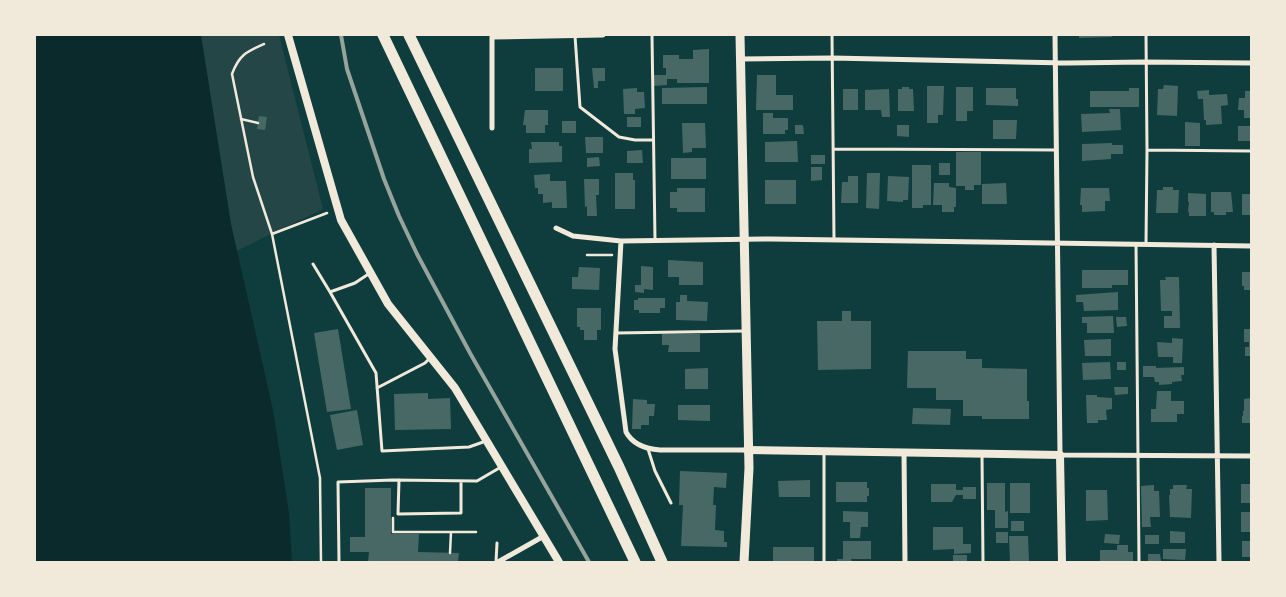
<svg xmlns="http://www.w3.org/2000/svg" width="1286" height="597" font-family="'Work Sans',sans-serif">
  <rect width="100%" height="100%" fill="#0f3d3e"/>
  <path fill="#244646" d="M190,35H279L323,209L232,253Z"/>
  <path fill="#0a2a2b" d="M35,35H201L231,224L273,410L289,513L292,562H35Z"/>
  <path fill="#486865" d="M1079,35H1112V37L1079,38Z
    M709,49V83H677V79H667V85L654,86V75H666V68H663V55H679V59H693V50Z
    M535,68H563V91H535Z
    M592,68H605V81H598V88H594Z
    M757,75H776V95H793V110H756Z
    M1164,85L1178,86L1177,116L1157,115L1158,89H1163Z
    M927,86H944L943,115H938V123H927Z
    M707,87V104H662V88Z
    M902,87H909V89H913L914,111H898V89H902Z
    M956,87H973V111H967V121H956Z
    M637,88V92H644L645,108L635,109V114H624L623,89Z
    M986,88H1016V99H1018V106L986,105Z
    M1129,88H1139V107H1090V91H1129Z
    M843,89H858V110H843Z
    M889,89L890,117H882L881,110H865V90Z
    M1209,90V95L1227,94L1228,105L1221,106L1222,124L1206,125V120H1204L1203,99H1198L1197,91Z
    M1245,91H1251V118H1244V110H1238L1239,98H1245Z
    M1109,109H1120L1121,130L1082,132L1081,114L1110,113Z
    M525,110H548V125H545V133H526V125H523Z
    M763,113H773V118H788V130H785V134H763Z
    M259,116L267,117L265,130L257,129Z
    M627,117H641V127H627Z
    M993,120H1017L1016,139H993Z
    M562,121H576V133H562Z
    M1185,122L1200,123V146H1185Z
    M682,123H705L706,148H692V152L683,153Z
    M795,125H803L804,134H795Z
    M897,125H909V137L897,136Z
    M1238,126H1251V141H1238Z
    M585,137H603V153H586Z
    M797,141L798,162H765V142Z
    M531,142H559V146H562V162L529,163V149H532Z
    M1112,143V145H1123V154H1111V159L1082,161V144Z
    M642,150L643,163H627V151Z
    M956,152H981V185H974V190H965V186H956Z
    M811,155H825V164H811Z
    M599,157L600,166L587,167V158Z
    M671,158H706V179H671Z
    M939,163H950V175H939Z
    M912,165H931V205H923V208H912Z
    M811,167H822V180L811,181Z
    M615,173H633V180H635V209H615Z
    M867,173H880L879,209L866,208Z
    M550,174V181H566L567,208H552V202L543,203V194H538V188H535L534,175Z
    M848,176H858V203H841L842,182H848Z
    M888,176L909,177L908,200H903V202L887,201Z
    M584,179H599V195H596L597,216H587V206L585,207Z
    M765,180H796V204H765Z
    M934,183H949V187L956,188V207H954V212H942V205H933Z
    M1006,183L1007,204H982V184Z
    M1163,187H1173V190H1179L1178,213H1156L1157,190H1163Z
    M677,188H705V212H677V208H670V192H677Z
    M1081,188H1109L1110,201H1105V211L1082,212V205H1080Z
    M1211,192H1231L1233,212H1226V215H1214V212H1211Z
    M1188,193L1206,194V216H1189V212H1188L1189,202H1188Z
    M1242,194H1251V215H1242Z
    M668,260L703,262V285H679V277H668Z
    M641,266L653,267V290L644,289V293L635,292V285H641Z
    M579,267L600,268L599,290L572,289V277H578Z
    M1082,270H1128V285H1112V288H1082Z
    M1242,272H1251V290H1244V286H1242Z
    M1165,277H1179L1180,328H1164V316H1172V311H1161L1160,280H1166Z
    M1118,292V310L1084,311L1083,302H1076V295Z
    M680,295H687V301L708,302L707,321L676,320V302H680Z
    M638,298H665V308H660V313H639V310H634V300H638Z
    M577,308H601V330H597V340H584V330H580V327H577Z
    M842,311H851V321H871V369L818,370L817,321H842Z
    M1113,316L1114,333H1087V323H1082V317Z
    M1116,317H1126L1127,326L1117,327Z
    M338,329L351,409L327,412L314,333Z
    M1244,329H1251V356H1245V347H1249V342H1244Z
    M662,334H700V352H668L669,345H662Z
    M1172,338L1183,339L1182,363H1173V357H1158L1157,342L1172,343Z
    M1111,339V356H1085L1084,340Z
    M908,351H966V359H982V368L1027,369V401H1029V419H982V416H963V400H936V388H907Z
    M1110,362L1111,379L1083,380L1082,363Z
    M1117,362H1126V370H1117Z
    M1143,366H1156V368L1184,367V375H1181L1182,381L1172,382V384L1159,385V382H1155L1154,377H1143Z
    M708,368V389H685V369Z
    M1114,387H1128V394L1115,395Z
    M1157,391H1171V401H1184V414H1177V422H1151V409H1156Z
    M428,393V399L450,398L451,429L395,430L394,394Z
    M1086,395H1097V397L1112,398V409L1106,410L1107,420H1098V423H1087Z
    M1251,398V423H1242V416H1243V411H1244V399Z
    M633,399L647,400V404H655L654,416H649V425H641V429H632Z
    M678,405H710V421L678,420Z
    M913,408L951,409L950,425L912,424Z
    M357,410L363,445L337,450L330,415Z
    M680,471L727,473L726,488L714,487L713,505H716L715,530L724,531V542H727V547L681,546L683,505H679Z
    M810,480V497H779L778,481Z
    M836,482H867V488H869V496H867V502H836Z
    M987,483H1005V512L1008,511V528H995V510H987Z
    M1010,483H1030V513H1010Z
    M931,484H956V490H963V487H976V499H963V495H956L952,502H931Z
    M1241,484H1251V503H1241Z
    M1154,485V491H1159L1160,517H1150L1151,527H1142L1141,486Z
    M1173,485H1187L1186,489H1192L1191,518L1170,517L1169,495H1170V489H1173Z
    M365,488H391V534H419L418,552L459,553L458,562H368L369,552H350V537H365Z
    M1086,490H1107L1108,520L1086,521Z
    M843,511L868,512V527H861L860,538H850V522H843Z
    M1241,512H1251V532H1241Z
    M1011,521H1024V531H1011Z
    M933,527H963V544H971V553L954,554V549L933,550Z
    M1170,531L1185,532V543H1170Z
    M996,532H1008V543H996Z
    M1105,534L1120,535L1119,544L1104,543Z
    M1145,535H1159V544H1145Z
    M1009,536H1028L1029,562H1010Z
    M843,541H871V559H851L852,562H837V559H843Z
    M1242,541H1251V557H1242Z
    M1117,545H1128V552H1133V562H1100V550H1117Z
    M773,547H814V562H773Z
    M1163,549H1186L1185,560L1163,559Z
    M1148,554H1160L1161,561H1148Z
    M953,555H967V562H953Z"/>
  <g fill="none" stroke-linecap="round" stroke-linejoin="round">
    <path stroke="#f1e9da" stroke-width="2.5" d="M264,44C246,52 239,55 232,74L253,177L272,234L320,478L321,562
      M241,119L258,123
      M272,234L327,213
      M587,255H612
      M393,518V532H476
      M450,553L451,532"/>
    <path stroke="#f1e9da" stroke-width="3" d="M652,35L655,240
      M832,35L834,239
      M1146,35L1147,150L1146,244
      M575,36L580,107L619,137L635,140H653
      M833,149L1056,150
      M1147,150L1251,151
      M1136,244L1139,562
      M313,264L330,292L355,283L370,273
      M330,292L376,373L382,451L469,447L486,441
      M616,333L745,331
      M377,388L425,363L430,358
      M648,449L655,471L671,503
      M824,453V562
      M982,454L983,562
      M399,480L398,514L461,513V481
      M339,562L338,482L393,480L477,481L501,467
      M496,562L497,543"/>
    <path stroke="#f1e9da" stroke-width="5" d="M492,35V128
      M1055,35L1060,455L1251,456
      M492,37L603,35
      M740,59L832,58L1068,63L1145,62L1251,63
      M556,228L573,236L621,241L770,239L1251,246
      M621,241L615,349L626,432C633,445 646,449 660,450H747
      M1214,245L1219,562
      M904,452L905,562
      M498,562L544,536"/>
    <path stroke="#f1e9da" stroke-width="8" d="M288,35L341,220L388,304L455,388L559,562
      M747,450L1060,455L1062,562"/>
    <path stroke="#f1e9da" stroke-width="9" d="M740,35L749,468L744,562"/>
    <path stroke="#f1e9da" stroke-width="11" d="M383,35L635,562
      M409,35L619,467L662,562"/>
    <path stroke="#97a49c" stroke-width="4" d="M341,35L347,69L384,179L399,216L417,254L470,353L589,562"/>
  </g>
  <rect width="1286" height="597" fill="none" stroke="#f1e9da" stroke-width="72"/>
</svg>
